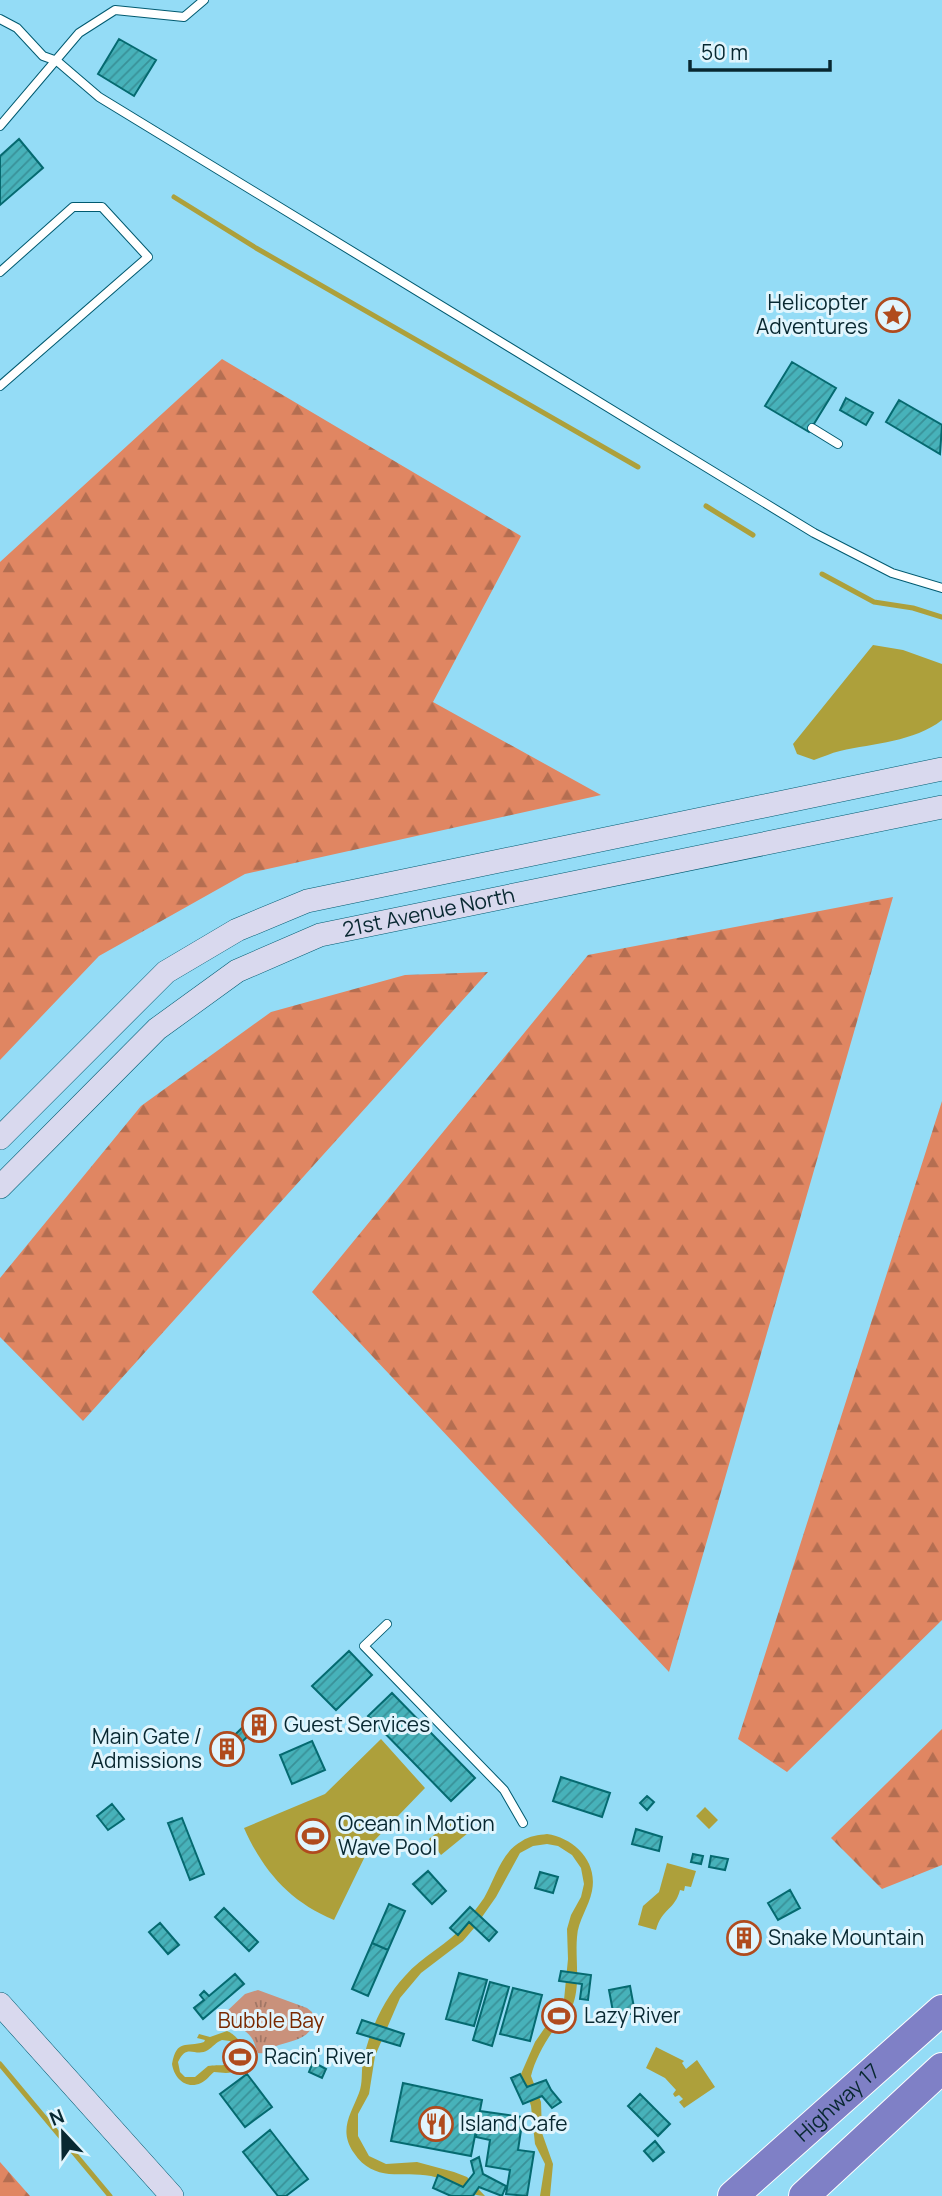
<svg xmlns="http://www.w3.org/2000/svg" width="942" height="2196" font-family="Manrope,sans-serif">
  <defs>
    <pattern id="forest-firs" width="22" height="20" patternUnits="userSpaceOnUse" patternTransform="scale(1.75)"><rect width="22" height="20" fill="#e08662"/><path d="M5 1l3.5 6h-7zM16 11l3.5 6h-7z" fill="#b46e51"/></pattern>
    <pattern id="park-tufts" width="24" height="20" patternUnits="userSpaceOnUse" patternTransform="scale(1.75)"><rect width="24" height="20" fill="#c9917b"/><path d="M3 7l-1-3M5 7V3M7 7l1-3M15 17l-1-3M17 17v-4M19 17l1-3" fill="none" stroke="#a17665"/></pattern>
    <pattern id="building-hatch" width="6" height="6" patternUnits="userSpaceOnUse" patternTransform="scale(1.75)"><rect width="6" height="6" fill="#47b2ba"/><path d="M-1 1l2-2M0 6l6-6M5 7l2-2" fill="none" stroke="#399198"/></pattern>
  </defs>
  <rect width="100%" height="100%" fill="#94dcf6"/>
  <path fill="url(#forest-firs)" d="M222,359L521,536L433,702L601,795L245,874L99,956L0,1060V562Z
    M893,897L669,1672L312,1292L588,955Z
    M488,972L83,1421L0,1337V1278L141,1106L271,1012L405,975Z
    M942,1101V1620L787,1772L738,1739Z
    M942,1729V1865L882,1889L831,1838Z
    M0,2162L30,2196H0Z"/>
  <path fill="url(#park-tufts)" d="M258,1990L307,2008L312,2012L315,2021C309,2039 295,2040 279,2045C270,2048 268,2055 258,2053C255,2047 255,2042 251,2037C243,2026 229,2027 225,2013L245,1994Z"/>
  <path fill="#ada03b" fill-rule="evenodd" d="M873,645L903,650L942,664V720C914,742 874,743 840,751C831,753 823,757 814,760L797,754L793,744Z
    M381,1739L425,1788L371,1844L334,1920C290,1902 263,1871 244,1828L325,1794Z
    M705,1807L718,1820L709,1829L696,1816Z
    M455,1818L468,1833L441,1855L429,1839Z
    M547,1834C574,1838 598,1861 592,1891C589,1907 578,1920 577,1937C575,1959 581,1986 572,2007C569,2014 563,2018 558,2024C547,2038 535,2059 531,2076L541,2102L542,2133L553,2164L550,2196H540L545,2164L535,2144L531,2106L521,2074L535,2042L564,2000L568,1959L567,1929L571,1915L581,1897L584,1884L581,1868L572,1855L558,1846L547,1844L533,1846L520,1853L496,1897L475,1927L463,1941L421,1973L400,1998L375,2056L369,2094L358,2114V2136L369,2156L386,2164L417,2162L454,2172L467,2177L485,2196C466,2196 451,2180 431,2176C402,2171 374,2183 354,2153C338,2130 351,2114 359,2093C363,2083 361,2072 363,2061C369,2032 384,1998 405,1976C422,1956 449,1944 465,1924C471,1915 478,1907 484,1898C495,1879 501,1852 522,1841C529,1836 539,1835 547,1834Z
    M667,1863L696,1871L691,1887L685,1886L684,1891L680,1890C675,1910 662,1908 656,1930L638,1925L643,1906L659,1892Z
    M227,2031C244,2038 254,2064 232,2072C226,2074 220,2072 214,2072C210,2075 206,2081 201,2083C186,2090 174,2078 172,2064C177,2038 186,2048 204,2042L205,2040L197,2038L199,2034L210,2037ZM222,2040L230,2041L237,2048V2058C228,2068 220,2064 208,2066L195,2077H185L180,2072L178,2062C187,2042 195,2058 208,2050C213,2047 216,2042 222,2040Z
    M656,2047L684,2061L682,2063L686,2069L697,2060L715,2087L684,2108L679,2102L683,2099L679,2095L675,2097L673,2094L676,2090L665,2078L646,2068Z"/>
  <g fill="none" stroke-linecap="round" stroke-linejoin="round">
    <path stroke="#ada03b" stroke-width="5" d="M174,197L256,248L638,467
      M706,506L753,535
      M822,574L874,602L913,608L942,617
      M0,2064L110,2196"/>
  </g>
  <path fill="url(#building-hatch)" stroke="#056a70" stroke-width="2" d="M119,39L156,60L134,96L98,74Z
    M19,139L43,168L0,205V156Z
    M792,362L836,388L809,432L765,406Z
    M846,398L873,413L866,425L840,410Z
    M899,400L942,425L940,454L886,422Z
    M349,1651L372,1675L336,1710L312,1686Z
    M392,1693L475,1778L451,1801L368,1716Z
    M258,1709L274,1728L260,1741L243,1722Z
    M243,1727L250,1734L220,1763L213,1756Z
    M312,1741L325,1770L292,1784L280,1755Z
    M561,1777L610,1793L602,1817L553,1801Z
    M647,1796L654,1802L647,1810L640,1803Z
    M112,1804L124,1819L108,1830L97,1816Z
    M182,1818L204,1874L190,1880L168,1823Z
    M636,1829L662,1837L659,1851L632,1844Z
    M693,1854L703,1856L701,1864L691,1862Z
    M711,1856L728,1859L725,1870L709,1867Z
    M428,1871L446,1891L432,1904L413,1884Z
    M540,1872L558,1877L553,1893L535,1888Z
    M790,1890L800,1908L778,1920L768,1903Z
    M389,1904L405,1911L388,1950L372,1943Z
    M470,1907L497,1932L489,1941L469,1922L458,1935L450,1928Z
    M224,1908L258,1942L249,1951L215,1917Z
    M160,1923L179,1945L168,1954L149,1932Z
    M737,1926L757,1936L750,1950L730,1941Z
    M372,1943L388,1950L368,1996L352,1989Z
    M561,1971L591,1975L588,2000L580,1999L582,1984L559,1981Z
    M459,1973L487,1980L474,2026L446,2019Z
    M235,1974L244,1984L203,2019L194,2008L204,2000L200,1995L204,1991L209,1996Z
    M490,1982L509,1987L492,2046L473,2040Z
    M630,1986L635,2013L614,2017L609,1990Z
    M513,1988L542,1995L530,2041L500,2034Z
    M362,2020L404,2034L400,2046L357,2033Z
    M313,2062L326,2069L322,2078L309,2072Z
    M247,2074L272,2107L245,2127L220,2094Z
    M520,2074L527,2087L546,2080L551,2090L561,2102L552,2108L542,2096L523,2104L511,2078Z
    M403,2083L482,2100L471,2156L391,2141Z
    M640,2094L670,2124L658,2136L628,2106Z
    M480,2111L523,2117L518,2150L534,2152L527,2196L506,2194L510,2170L486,2166L490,2140L476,2137Z
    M270,2130L308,2179L286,2196H278L243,2152Z
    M655,2141L664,2152L653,2161L644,2151Z
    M479,2157L483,2174L506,2186L502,2196L479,2187L473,2196H451L433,2188L438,2175L463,2187L474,2173L471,2161Z"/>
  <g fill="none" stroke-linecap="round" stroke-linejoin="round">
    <g stroke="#005a70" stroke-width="10">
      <path id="lane" d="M0,19L17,28L43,56L57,61L99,97L814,533L892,573L942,588
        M0,126L79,33L115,10L184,17L204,0
        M0,272L73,207H102L148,257L0,386
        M812,428L838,444
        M387,1624L364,1646L504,1790L523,1823"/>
    </g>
    <g stroke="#005a70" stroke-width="24">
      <g id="secondary">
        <path d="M0,1138L166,972L237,930L307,901L942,769"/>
        <path id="s1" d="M0,1187L157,1029L237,971L320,935L942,807"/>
        <path d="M0,2004L172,2196"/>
      </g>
    </g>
    <g stroke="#fff" stroke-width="32">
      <g id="highway">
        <path id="s2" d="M733,2196L942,2010"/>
        <path d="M804,2196L942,2068"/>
      </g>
    </g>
    <use href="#lane" stroke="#fff" stroke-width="8"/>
    <use href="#secondary" stroke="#d9d9ee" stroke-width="23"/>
    <use href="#highway" stroke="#7f80c6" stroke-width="30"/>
  </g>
  <defs>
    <g id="sight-ring" transform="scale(1.75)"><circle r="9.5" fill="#e0f5fd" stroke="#b04b1d" stroke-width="1.5"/><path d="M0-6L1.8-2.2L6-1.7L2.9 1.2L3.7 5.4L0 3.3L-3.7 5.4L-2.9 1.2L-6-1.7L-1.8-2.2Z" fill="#b04b1d"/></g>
    <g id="building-ring" transform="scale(1.75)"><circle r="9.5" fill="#e0f5fd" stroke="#b04b1d" stroke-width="1.5"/><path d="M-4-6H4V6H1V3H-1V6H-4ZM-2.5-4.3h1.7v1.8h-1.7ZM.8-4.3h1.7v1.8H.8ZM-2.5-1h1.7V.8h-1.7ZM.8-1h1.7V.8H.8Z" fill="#b04b1d"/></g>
    <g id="stadium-ring" transform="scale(1.75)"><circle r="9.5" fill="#e0f5fd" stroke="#b04b1d" stroke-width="1.5"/><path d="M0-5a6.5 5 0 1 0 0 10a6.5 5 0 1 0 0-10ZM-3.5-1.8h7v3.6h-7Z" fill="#b04b1d"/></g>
    <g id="restaurant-ring" transform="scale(1.75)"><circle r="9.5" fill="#e0f5fd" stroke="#b04b1d" stroke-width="1.5"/><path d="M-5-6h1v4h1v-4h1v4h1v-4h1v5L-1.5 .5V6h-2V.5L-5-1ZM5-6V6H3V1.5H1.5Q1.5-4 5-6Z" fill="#b04b1d"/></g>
  </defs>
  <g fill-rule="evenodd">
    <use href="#sight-ring" x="893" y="315"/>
    <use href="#building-ring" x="259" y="1725"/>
    <use href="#building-ring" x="227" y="1749"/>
    <use href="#stadium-ring" x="313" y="1836"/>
    <use href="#building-ring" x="744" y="1938"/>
    <use href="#stadium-ring" x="559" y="2016"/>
    <use href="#stadium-ring" x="240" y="2057"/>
    <use href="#restaurant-ring" x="436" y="2124"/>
  </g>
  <g text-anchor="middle" stroke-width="6" stroke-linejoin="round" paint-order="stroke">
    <g font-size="21" fill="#082831" stroke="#e0f5fd" text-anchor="start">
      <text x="868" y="310" text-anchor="end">Helicopter<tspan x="868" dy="24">Adventures</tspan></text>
      <text x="284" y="1732">Guest Services</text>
      <text x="202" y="1744" text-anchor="end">Main Gate /<tspan x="202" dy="24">Admissions</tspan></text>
      <text x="338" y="1831">Ocean in Motion<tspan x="338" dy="24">Wave Pool</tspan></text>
      <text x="768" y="1945">Snake Mountain</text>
      <text x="584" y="2023">Lazy River</text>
      <text x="264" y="2064">Racin' River</text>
      <text x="460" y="2131">Island Cafe</text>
    </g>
    <g font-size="21" fill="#082831" stroke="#e0f5fd">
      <text dy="7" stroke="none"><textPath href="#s1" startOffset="523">21st Avenue North</textPath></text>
      <text dy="7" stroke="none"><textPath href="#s2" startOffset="140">Highway 17</textPath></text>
    </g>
    <g font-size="21" fill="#792900" stroke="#e0f5fd">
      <text x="271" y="2028">Bubble Bay</text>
    </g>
  </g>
  <g transform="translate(63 2133) rotate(338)" stroke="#e0f5fd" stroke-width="5" paint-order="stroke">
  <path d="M0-5L12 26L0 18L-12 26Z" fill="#082831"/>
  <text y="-10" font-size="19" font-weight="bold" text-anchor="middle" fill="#082831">N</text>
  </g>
  <path d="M690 60v10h140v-10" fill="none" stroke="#082831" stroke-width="3.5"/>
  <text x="701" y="60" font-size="21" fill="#082831" stroke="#e0f5fd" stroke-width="5" paint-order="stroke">50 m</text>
</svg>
